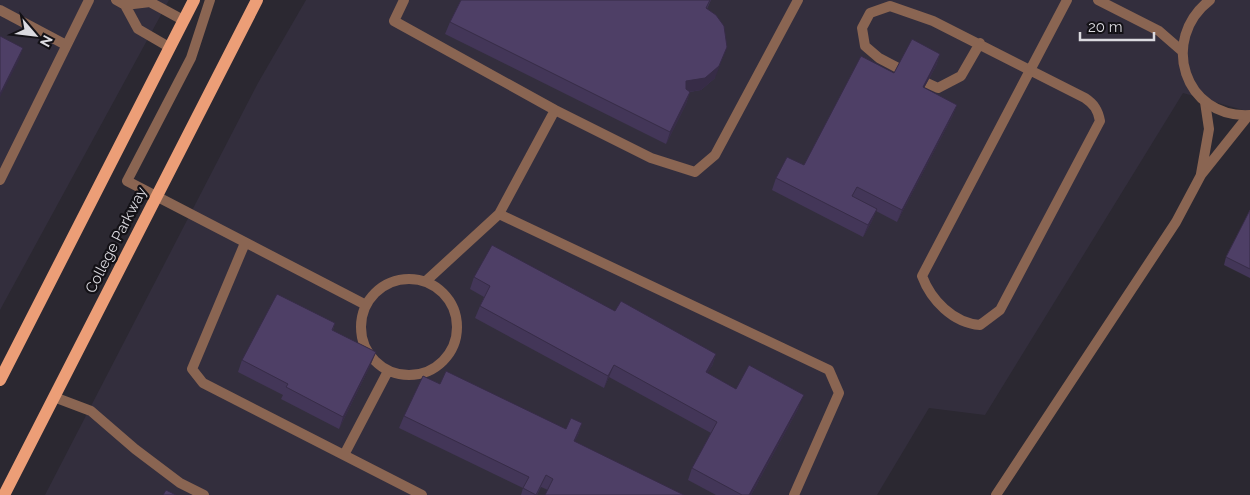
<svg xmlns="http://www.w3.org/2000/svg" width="1250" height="495" font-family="Raleway,sans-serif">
  <rect width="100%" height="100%" fill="#2b2831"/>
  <path fill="#332e3d" d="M0,0H169L0,310Z
    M306,0H1250V112L1183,93L985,415L929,408L877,495H45L258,83Z"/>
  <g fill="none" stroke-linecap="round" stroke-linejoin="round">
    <path stroke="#8a6552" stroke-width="10" d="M116,0L125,5L150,2L183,20
      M210,0L191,58L127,181L366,305
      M404,0L394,21L555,110L651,158L695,172L715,155L798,0
      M125,5L138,29L169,47
      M0,10L66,45
      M898,68L879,58L865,46L862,28L870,13L890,6L933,21L1085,98C1094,104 1098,110 1100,121L1000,310L980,325C953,323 931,300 922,276L1067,0
      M927,83L938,88L961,76L980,43
      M1201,174L1209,129L1205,102
      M0,180L89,0
      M499,214L555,110
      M245,243L192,369L203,383L422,495
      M361 327a48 48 0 1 1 96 0a48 48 0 1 1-96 0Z
      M426,281L499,214L829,370L839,393L794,495
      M54,397L91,411L135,449L180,483L204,495
      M344,455L388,371
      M996,495L1176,222L1201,175L1248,116"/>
    <path stroke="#8a6552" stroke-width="10" d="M1098,0L1159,31L1182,51
      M1210,0C1159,39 1184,119 1250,115"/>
    <path stroke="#ec9e77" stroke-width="12" d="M0,380L194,0
      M4,495L257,0"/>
  </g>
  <path fill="#433658" d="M461,0H711L707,9L715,78L701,90L690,92L686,104L666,144L445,34L450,22Z
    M940,54L936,66L924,88L957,105L952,117L897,222L876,211L872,221L863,237L772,190L776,178L804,165L894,73Z
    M1250,210V278L1224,265L1226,257Z
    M474,277L615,311L716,354L712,366L707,373L736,389L799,407L751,495H716L688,480L692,468L711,433L609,377L604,388L475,318L480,306L484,297L470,289Z
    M335,323L333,330L371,364L339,429L281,399L283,395L238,372L242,360Z
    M440,384L566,429L582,423L578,435L548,490L541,487L537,495H521L523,488L399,428L404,416Z"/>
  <path fill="#372c47" d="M727,47L715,78L701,90L682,93L686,81Z
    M23,48L19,60L0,97V94Z
    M940,54L936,66L918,99L923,87Z
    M690,92L686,104L666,144L670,132Z
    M957,105L952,117L897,222L902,210Z
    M877,209L872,221L863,237L868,225Z
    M376,352L371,364L339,429L343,417Z
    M716,354L712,366L701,384L706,372Z
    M614,365L609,377L604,388L608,376Z
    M804,395L799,407L751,495H749Z
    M582,423L578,435L569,453L574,441Z"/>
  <path fill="#4e3f66" stroke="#372c47" d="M461,0H710L706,8L716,15L724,26L727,47L719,66L705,78L686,81V89L690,92L670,132L450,22Z
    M0,36L23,48L0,94Z
    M912,39L940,54L923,87L957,105L902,210L857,187L852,196L877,209L868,225L776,178L787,157L804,165L861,56L894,73Z
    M1250,210V269L1226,257Z
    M492,245L615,311L621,301L716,354L706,372L736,389L749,365L804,395L749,495H742L692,468L717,422L614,365L608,376L480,306L490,286L474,277Z
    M277,294L335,323L332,330L376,352L343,417L286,387L288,384L242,360Z
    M446,371L566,429L571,418L582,423L574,441L684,495H545L553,479L546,475L536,495L523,488L529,477L404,416L423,376L440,384Z
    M166,490L176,495H163Z"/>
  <g text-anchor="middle" stroke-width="4.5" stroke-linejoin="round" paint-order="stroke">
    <g font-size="15" fill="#dbdae0" stroke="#131116">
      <text transform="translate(116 240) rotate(-63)" y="5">College Parkway</text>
    </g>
  </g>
  <g transform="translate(35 35) rotate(118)" stroke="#131116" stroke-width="4" paint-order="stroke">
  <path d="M0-4L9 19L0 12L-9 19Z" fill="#dbdae0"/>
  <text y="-8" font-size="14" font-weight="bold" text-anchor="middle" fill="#dbdae0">N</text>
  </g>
  <path d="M1080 32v8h74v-8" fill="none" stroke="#dbdae0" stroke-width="2.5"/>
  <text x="1088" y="32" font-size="15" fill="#dbdae0" stroke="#131116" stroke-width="4" paint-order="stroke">20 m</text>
</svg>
